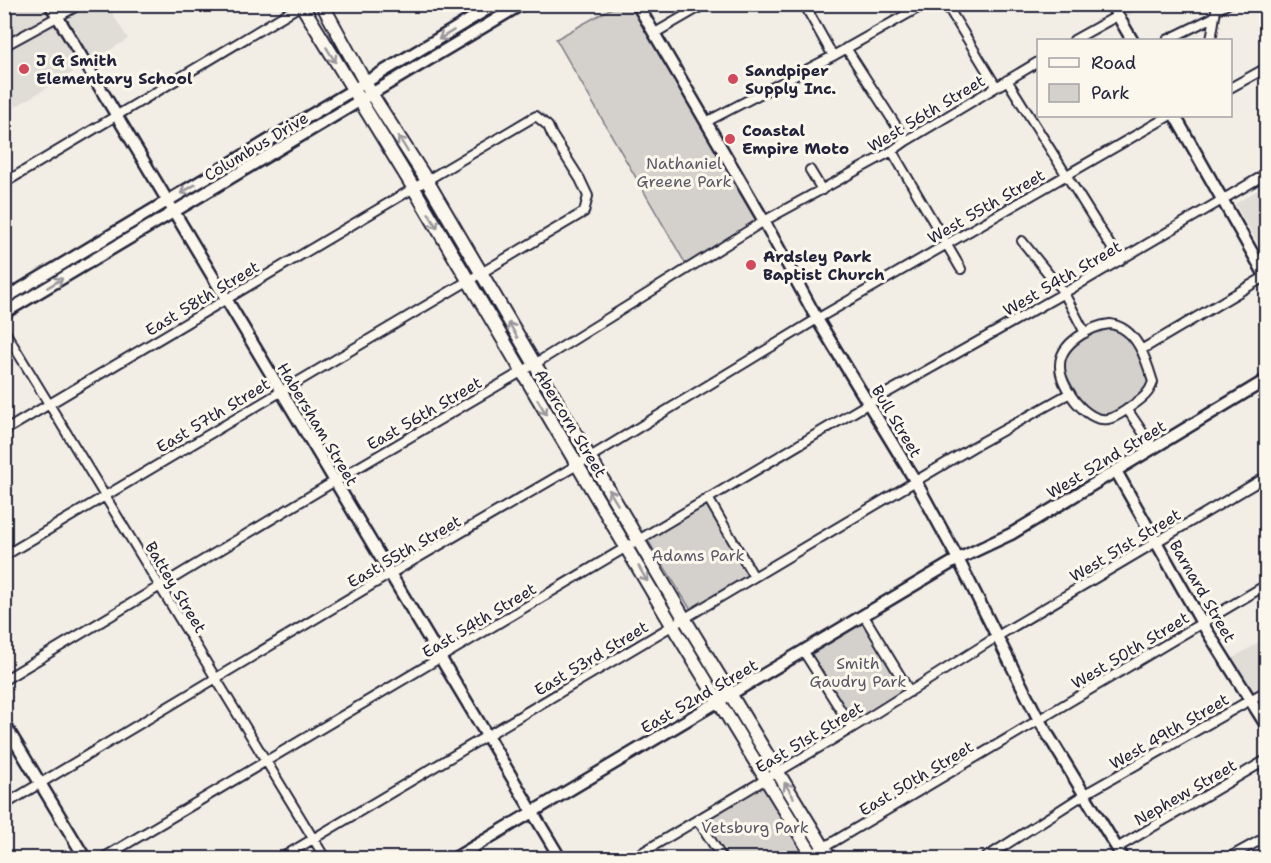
<svg xmlns="http://www.w3.org/2000/svg" width="1271" height="863" font-family="'Shantell Sans',sans-serif">
  <rect width="100%" height="100%" fill="#f2eee5"/>
  <filter id="ink" filterUnits="userSpaceOnUse"><feTurbulence type="fractalNoise" baseFrequency=".0167" numOctaves="2"/><feDisplacementMap in="SourceGraphic" scale="12" xChannelSelector="R" yChannelSelector="G"/><feConvolveMatrix kernelMatrix="1 2 1 2 8 2 1 2 1" color-interpolation-filters="sRGB"/></filter>
  <g filter="url(#ink)">
    <path fill="#e0dcd6" d="M5,5H107L128,39L5,113Z
      M1121,5H1148L1127,16Z
      M1266,185V257L1235,204Z
      M1266,638V714L1233,658Z"/>
    <path fill="#d4d1cc" stroke="#7b7a84" stroke-width="1.5" d="M617,5H637L764,221L688,268L556,39Z
      M1115,327C1134,337 1143,362 1150,381C1146,394 1137,398 1127,404C1119,408 1110,415 1101,415C1084,415 1068,379 1062,365C1067,346 1096,329 1115,327Z
      M707,502L750,576L691,610L647,539Z
      M864,616L910,692L852,728L804,652Z
      M765,784L808,854L801,858H726L703,822Z"/>
    <g fill="none" stroke-linecap="round" stroke-linejoin="round">
      <g stroke="#22223b" stroke-width="12">
        <path id="street" d="M804,4L833,56
          M946,4L996,86
          M1216,10L1228,4
          M655,33L705,4
          M1074,40L1117,16
          M1167,40L1214,17
          M1211,40L1217,4
          M4,46L81,4
          M846,48L906,141
          M1007,80L1120,261
          M1230,88L1266,68
          M706,122L833,56L925,4
          M892,151L961,269
          M810,170L822,190
          M4,183L303,4
          M1022,241L1064,293L1085,333
          M1110,324C1137,328 1146,359 1153,382C1149,395 1140,400 1129,408C1123,412 1115,418 1108,419C1086,423 1059,386 1060,365C1060,343 1091,326 1110,324Z
          M4,330L325,858
          M1141,350L1266,276
          M1127,409L1154,449
          M4,431L532,118L536,116L548,126L552,135L580,179L588,196L584,212L4,556
          M708,498L754,577
          M864,616L910,692
          M804,652L852,728
          M4,680L335,481L533,365L764,221L892,151L906,141L1038,62
          M4,805L390,574L577,465L817,319L1169,116
          M698,820L722,858
          M1117,848L1266,760
          M103,858L869,403L1064,293L1266,174
          M281,858L973,447L1070,393
          M633,858L852,728L1006,631L1266,477
          M806,858L1266,585
          M985,858L1085,794L1266,691
          M1228,858L1266,837"/>
      </g>
      <g stroke="#22223b" stroke-width="15">
        <path id="secondary" d="M50,4L560,858
          M637,4L764,221L817,319L916,482L958,559L1039,720L1123,858
          M1111,4L1132,40
          M1175,116L1266,277
          M4,299L496,4
          M4,313L522,4
          M1116,471L1202,623L1266,725
          M4,723L85,858
          M455,858L958,559L1011,534L1266,380"/>
      </g>
      <g stroke="#22223b" stroke-width="16">
        <path id="primary" d="M301,4L413,187L672,625L814,858
          M322,4L372,95L426,179L684,618L830,858"/>
      </g>
      <use href="#street" stroke="#fbf7ec" stroke-width="8"/>
      <use href="#secondary" stroke="#fbf7ec" stroke-width="10"/>
      <use href="#primary" stroke="#fbf7ec" stroke-width="12"/>
    </g>
    <defs><path id="oneway-shaft" d="M-6 0H5M1.5-3L5.5 0L1.5 3" fill="none" stroke-width="1.6" stroke-linecap="round" stroke-linejoin="round" transform="scale(1.5)"/></defs>
    <g stroke="#99979c">
      <use href="#oneway-shaft" transform="translate(446 35) rotate(149)"/>
      <use href="#oneway-shaft" transform="translate(331 55) rotate(59)"/>
      <use href="#oneway-shaft" transform="translate(403 144) rotate(-122)"/>
      <use href="#oneway-shaft" transform="translate(188 189) rotate(149)"/>
      <use href="#oneway-shaft" transform="translate(433 221) rotate(60)"/>
      <use href="#oneway-shaft" transform="translate(55 283) rotate(-31)"/>
      <use href="#oneway-shaft" transform="translate(513 330) rotate(-120)"/>
      <use href="#oneway-shaft" transform="translate(542 407) rotate(59)"/>
      <use href="#oneway-shaft" transform="translate(613 497) rotate(-121)"/>
      <use href="#oneway-shaft" transform="translate(643 574) rotate(60)"/>
      <use href="#oneway-shaft" transform="translate(789 790) rotate(-121)"/>
    </g>
  </g>
  <g fill="#d1495b" stroke="#fbf7ec" stroke-width="2">
    <circle cx="24" cy="69" r="6"/>
    <circle cx="733" cy="79" r="6"/>
    <circle cx="730" cy="139" r="6"/>
    <circle cx="751" cy="265" r="6"/>
  </g>
  <g text-anchor="middle" stroke-width="6" stroke-linejoin="round" paint-order="stroke">
    <g font-size="16" font-weight="bold" fill="#22223b" stroke="#fbf7ec" text-anchor="start">
      <text x="36" y="66">J G Smith<tspan x="36" dy="18">Elementary School</tspan></text>
      <text x="745" y="76">Sandpiper<tspan x="745" dy="18">Supply Inc.</tspan></text>
      <text x="742" y="136">Coastal<tspan x="742" dy="18">Empire Moto</tspan></text>
      <text x="763" y="262">Ardsley Park<tspan x="763" dy="18">Baptist Church</tspan></text>
    </g>
    <g font-size="16" fill="#22223b" stroke="#fbf7ec">
      <text transform="translate(926 113) rotate(-31)" y="6">West 56th Street</text>
      <text transform="translate(256 146) rotate(-31)" y="6">Columbus Drive</text>
      <text transform="translate(986 206) rotate(-30)" y="6">West 55th Street</text>
      <text transform="translate(1062 278) rotate(-30)" y="6">West 54th Street</text>
      <text transform="translate(202 298) rotate(-31)" y="6">East 58th Street</text>
      <text transform="translate(424 413) rotate(-30)" y="6">East 56th Street</text>
      <text transform="translate(213 415) rotate(-31)" y="6">East 57th Street</text>
      <text transform="translate(897 421) rotate(59)" y="6">Bull Street</text>
      <text transform="translate(571 423) rotate(59)" y="6">Abercorn Street</text>
      <text transform="translate(318 424) rotate(59)" y="6">Habersham Street</text>
      <text transform="translate(1106 459) rotate(-31)" y="6">West 52nd Street</text>
      <text transform="translate(1125 545) rotate(-31)" y="6">West 51st Street</text>
      <text transform="translate(404 551) rotate(-30)" y="6">East 55th Street</text>
      <text transform="translate(176 587) rotate(59)" y="6">Battey Street</text>
      <text transform="translate(1203 591) rotate(60)" y="6">Barnard Street</text>
      <text transform="translate(479 620) rotate(-31)" y="6">East 54th Street</text>
      <text transform="translate(1130 650) rotate(-31)" y="6">West 50th Street</text>
      <text transform="translate(591 658) rotate(-31)" y="6">East 53rd Street</text>
      <text transform="translate(699 696) rotate(-30)" y="6">East 52nd Street</text>
      <text transform="translate(1169 731) rotate(-30)" y="6">West 49th Street</text>
      <text transform="translate(809 737) rotate(-31)" y="6">East 51st Street</text>
      <text transform="translate(916 778) rotate(-31)" y="6">East 50th Street</text>
      <text transform="translate(1185 792) rotate(-30)" y="6">Nephew Street</text>
    </g>
    <g font-size="16" fill="#575766" stroke="#fbf7ec">
      <text x="684" y="169">Nathaniel<tspan x="684" dy="18">Greene Park</tspan></text>
      <text x="698" y="561">Adams Park</text>
      <text x="858" y="669">Smith<tspan x="858" dy="18">Gaudry Park</tspan></text>
      <text x="755" y="833">Vetsburg Park</text>
    </g>
  </g>
  <rect width="1271" height="863" fill="none" stroke="#fbf7ec" stroke-width="24"/>
  <rect x="12" y="12" width="1247" height="839" fill="none" stroke="#22223b" stroke-width="2" filter="url(#ink)"/>
  <rect x="1037" y="39" width="195" height="78" fill="#fbf7ec" stroke="#a4a2a5" stroke-width="1.5"/>
  <rect x="1049" y="58" width="30" height="9" fill="#fbf7ec" stroke="#a4a2a5" stroke-width="1.5"/>
  <text x="1091" y="69" font-size="18" fill="#22223b">Road</text>
  <rect x="1049" y="84" width="30" height="18" fill="#d4d1cc" stroke="#a4a2a5" stroke-width="1.5"/>
  <text x="1091" y="99" font-size="18" fill="#22223b">Park</text>
</svg>
